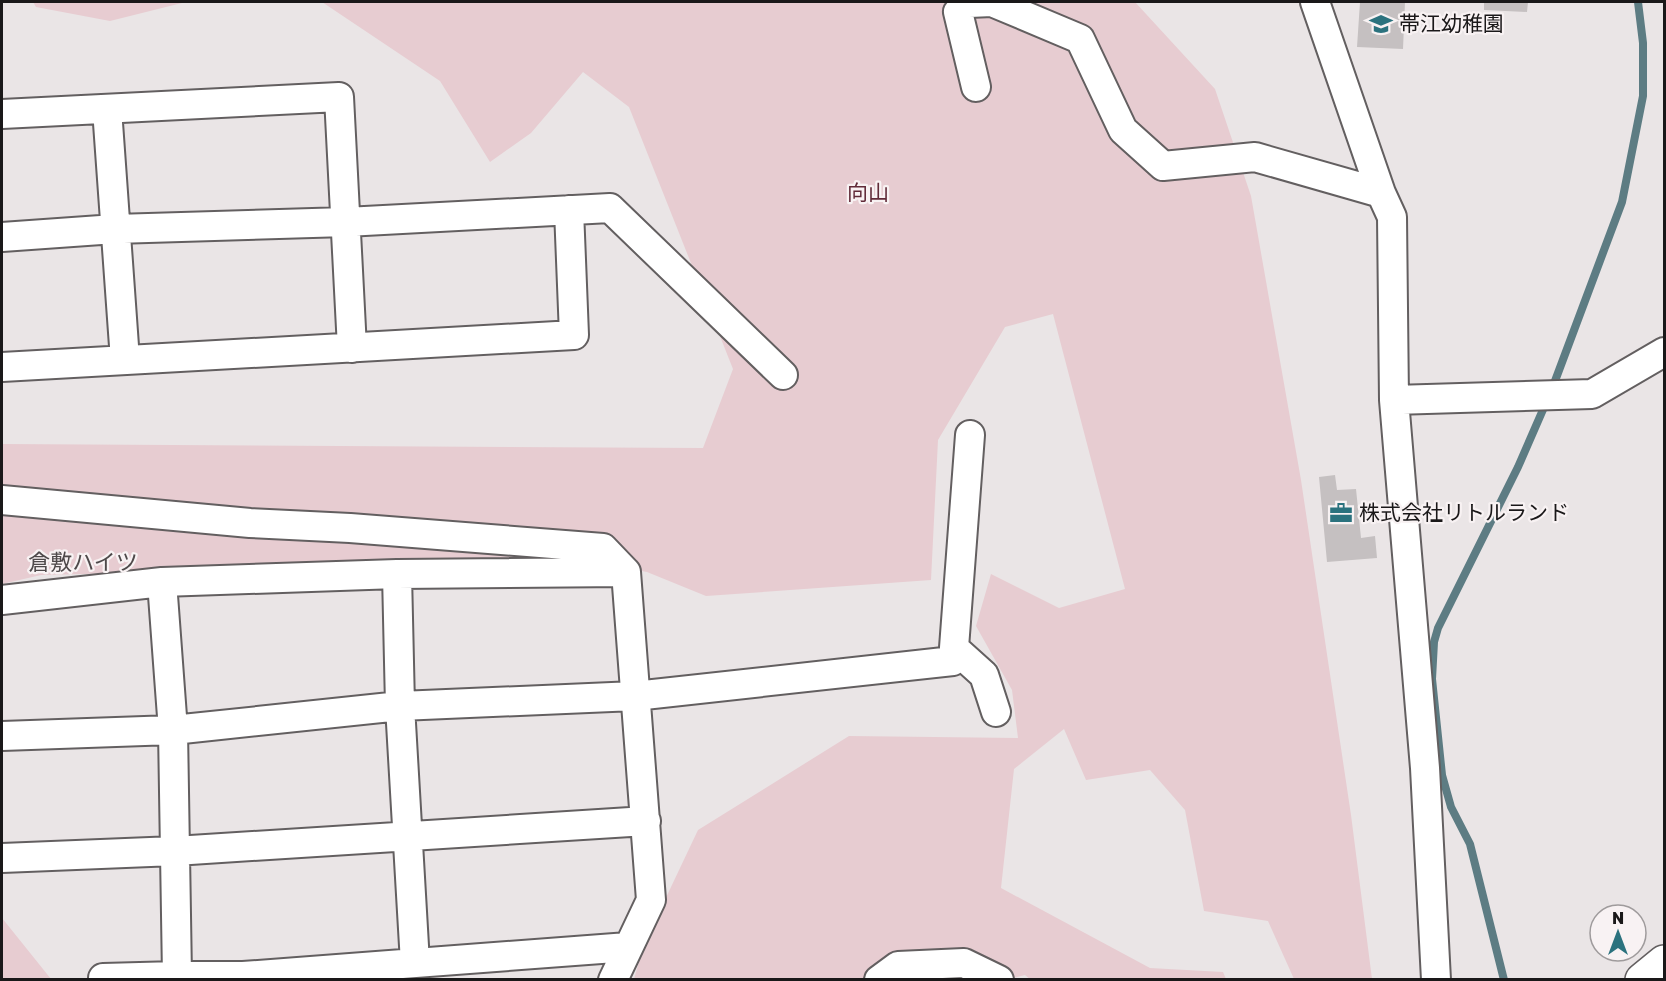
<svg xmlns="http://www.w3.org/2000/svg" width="1666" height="981" font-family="'Golos Text','Noto Sans JP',sans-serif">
  <rect width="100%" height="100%" fill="#eae5e6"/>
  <path fill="#e7ccd1" d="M33,2H186L110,21L36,7Z
    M322,2H1135L1215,89L1251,196L1301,480L1351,815L1372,979H1294L1268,921L1204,911L1185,810L1150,770L1086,780L1064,729L1014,769L1001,888L1150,968L1223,972L1226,979L1031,980L1025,975L1005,980L634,979L644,944L698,830L849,736L1018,738L1012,690L976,626L991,574L1059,608L1125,589L1053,314L1005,327L938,440L931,580L706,596L647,572L591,562L41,575L2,584V444L703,448L733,369L629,107L583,72L531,133L490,162L440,81Z
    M2,918L51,979H2Z"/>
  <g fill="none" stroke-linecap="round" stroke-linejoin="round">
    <path stroke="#5d7c83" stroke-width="8" d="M1504,980L1470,844L1451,807L1442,775L1432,679L1434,642L1438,628L1518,467L1552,389L1622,202L1643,96V43L1638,2"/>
  </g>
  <path fill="#c5c0c1" d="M1360,2H1405L1403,49L1357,47Z
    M1484,2H1528L1527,12L1484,10Z
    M1335,475L1337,490L1356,489L1361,538L1375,536L1377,558L1327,562L1319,477Z"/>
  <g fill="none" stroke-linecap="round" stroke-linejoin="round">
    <g stroke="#635f60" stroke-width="32">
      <path id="minor" d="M1315,2L1381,193L1392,217L1394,400L1425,768L1436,980
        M976,87L958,12L969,3L992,2L1080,39L1123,130L1163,166L1255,157L1381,193
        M107,109L125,360
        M2,114L339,97L352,348
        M2,237L115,229L346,222L610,208L783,375
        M2,367L574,335L569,210
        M1394,400L1592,394L1664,352
        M2,500L250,523L350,528L603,548L626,572L651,900L613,980
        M397,574L400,706L415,963
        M2,600L162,582L397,574L626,572
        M954,648L984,675L996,712
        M2,736L173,730L400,706L635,696L953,661L970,435
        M2,858L175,851L646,821
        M177,976H243
        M103,978L177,976L173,730L162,582
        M236,980L243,976L628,947
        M879,980L898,966L964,963L999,980"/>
    </g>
    <g stroke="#635f60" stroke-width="36">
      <path id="major" d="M1642,980L1664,962"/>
    </g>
    <use href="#minor" stroke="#fff" stroke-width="28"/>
    <use href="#major" stroke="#fff" stroke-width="33"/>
  </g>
  <defs>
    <g id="school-bare" transform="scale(1.8)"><path d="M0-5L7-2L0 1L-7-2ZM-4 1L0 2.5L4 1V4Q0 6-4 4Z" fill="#2b727e" stroke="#f8f2f3" stroke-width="2.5" paint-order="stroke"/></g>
    <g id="office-bare" transform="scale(1.8)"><path d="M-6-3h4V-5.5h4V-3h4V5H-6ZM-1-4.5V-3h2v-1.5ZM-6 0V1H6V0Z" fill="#2b727e" stroke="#f8f2f3" stroke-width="2.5" paint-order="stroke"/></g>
  </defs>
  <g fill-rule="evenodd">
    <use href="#school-bare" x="1381" y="24"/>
    <use href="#office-bare" x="1341" y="513"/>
  </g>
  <g text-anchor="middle" stroke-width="4.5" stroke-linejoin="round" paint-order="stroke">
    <g font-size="21" fill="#1a1819" stroke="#f8f2f3" text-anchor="start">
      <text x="1399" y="31">帯江幼稚園</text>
      <text x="1359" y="520">株式会社リトルランド</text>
    </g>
    <g font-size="21" fill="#612b39" stroke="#f8f2f3">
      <text x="868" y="200">向山</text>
    </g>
    <g font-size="22" fill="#4e494a" stroke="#f8f2f3">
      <text x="83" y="570">倉敷ハイツ</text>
    </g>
  </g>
  <rect width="1666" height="981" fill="none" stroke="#1a1819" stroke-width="6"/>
  <g transform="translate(1618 933)"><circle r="28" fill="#f8f2f3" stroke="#9f9b9c" stroke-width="1.5"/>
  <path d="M0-4.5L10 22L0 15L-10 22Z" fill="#2b727e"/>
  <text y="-9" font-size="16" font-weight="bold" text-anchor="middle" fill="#1a1819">N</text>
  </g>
</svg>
